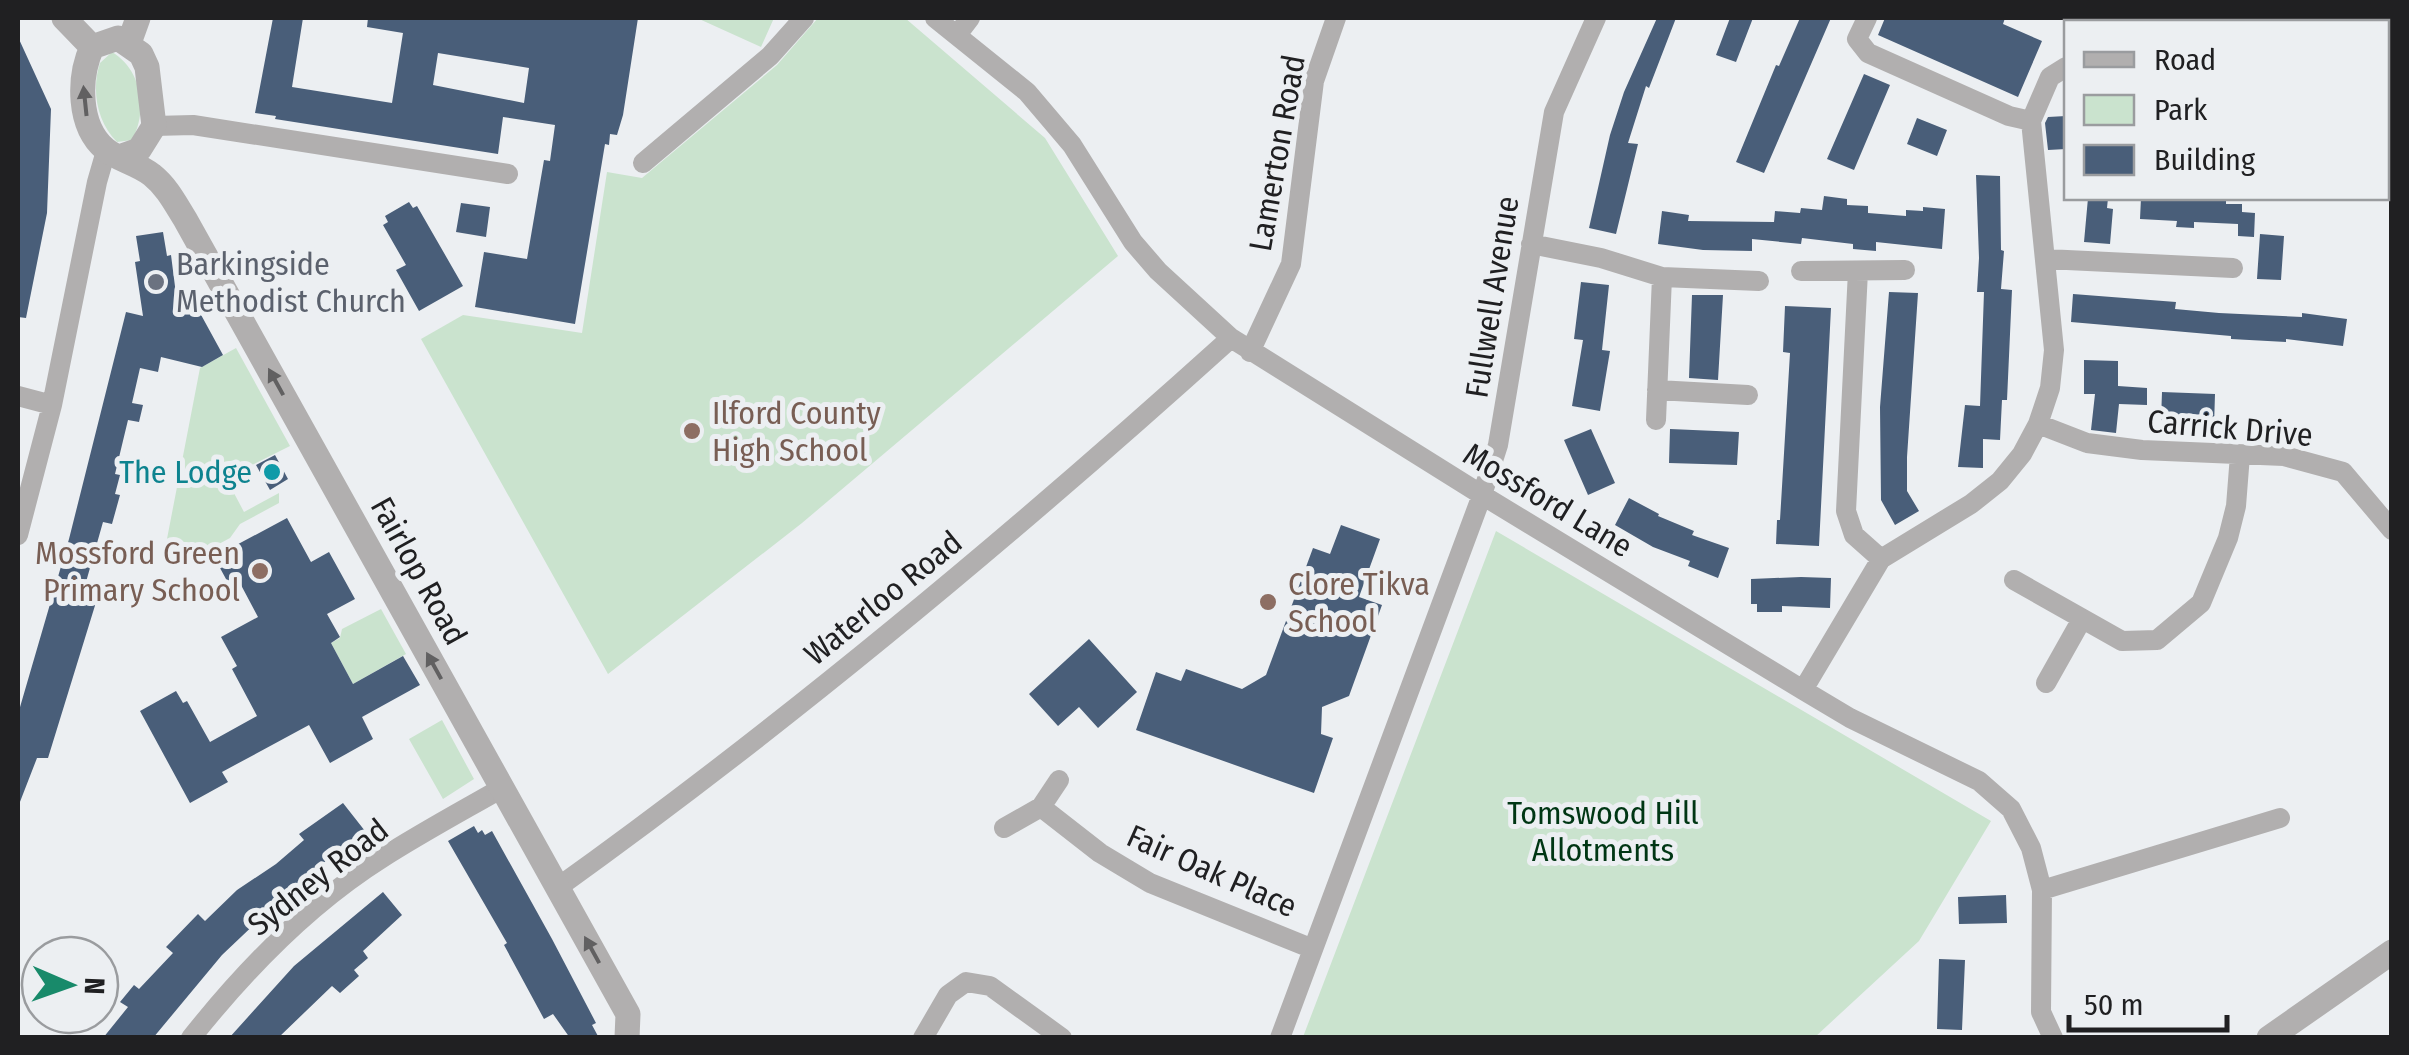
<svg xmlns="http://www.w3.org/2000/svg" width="2409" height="1055" font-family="'Fira Sans Condensed',sans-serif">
  <rect width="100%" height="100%" fill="#eceff2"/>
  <path fill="#cae3ce" d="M697,18H774L761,47Z
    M818,18H905L1045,138L1118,256L802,523L608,674L421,339L463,315L582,333L607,172L642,178L777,65Z
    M2280,18H2391V165L2386,164V22H2279Z
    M112,52C142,70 148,111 132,140L117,142C97,122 91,90 100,63Z
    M236,348L290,446L226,478L244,512L279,493V503L240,524L230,538L202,553L166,544L200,368Z
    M1496,531L1991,821L1919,941L1815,1037H1303Z
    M381,609L406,654L353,684L331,643L340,638L342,629Z
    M442,720L474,779L443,799L409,739Z"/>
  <path fill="#495e79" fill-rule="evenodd" d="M273,18H303L292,87L392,103L403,33L367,27L368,18H638L623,115L617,135L610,134L609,145L605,144L575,324L475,307L484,252L527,259L544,160L550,161L555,125L503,117L498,154L275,119L276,116L255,113ZM438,53L529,68L524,103L433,85Z
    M1657,18H1676L1649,88L1646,86L1628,143L1638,144L1616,234L1589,228L1610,135L1624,92Z
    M1730,18H1753L1736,62L1716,55Z
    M1800,18H1831L1764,173L1736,162L1776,65L1779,66Z
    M1885,18H2005L2003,24L2042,41L2018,97L1878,35Z
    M18,37L51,109L47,213L26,318L18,317Z
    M1864,74L1890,85L1854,170L1827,159Z
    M2066,116V149L2048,150L2045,123L2048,117Z
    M1917,118L1947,130L1937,156L1907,144Z
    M1976,175L2000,176L2001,250L2004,251L2001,289L2012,290L2007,400H2002L2000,440L1983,439V468L1958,467L1965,405L1980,406L1984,292H1977L1979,258Z
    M1824,196L1847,199V205L1868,206V213L1906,216V210L1923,211V207L1945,209L1942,249L1876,242V251L1853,249V244L1802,238L1801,244L1752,239V251L1703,250L1658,244L1662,211L1689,215L1688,221L1774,222L1775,211L1800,213L1801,208L1822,210Z
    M2088,198H2108L2107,208L2113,209L2110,244L2084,242Z
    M2141,198H2226V204H2242V212L2255,213L2254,237L2238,236V224L2194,222V228L2176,227L2177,221L2140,219Z
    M409,202L413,208L417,206L463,286L419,311L396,270L406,265L383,225L388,222L385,216Z
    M461,203L490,207L486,237L456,232Z
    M163,232L167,256L171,255L178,310L194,302L223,355L202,367L161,357L158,372L140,368L132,403L143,405L139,422L128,420L115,474L120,475L115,494L120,495L112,524L103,522L86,582L95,584L91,598L97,599L93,612L48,758H37L18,807V714L69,539L126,312L143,316L135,262L140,261L136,236Z
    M2260,234L2284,236L2281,280L2257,279Z
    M1581,282L1609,285L1602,350L1610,351L1600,411L1572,406L1583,340L1574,339Z
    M1889,292L1918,293L1907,457V491L1919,511L1895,525L1881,500L1880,407Z
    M2073,294L2176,302L2175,309L2219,313L2302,317V313L2347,319L2343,346L2286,339V342L2231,339V336L2071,322Z
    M1692,295H1723L1718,380L1689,378Z
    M1785,306L1831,308L1819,546L1776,544L1777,520H1780L1790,353L1783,352Z
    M2084,360L2118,361V386L2147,388V405L2119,404L2116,433L2091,430L2095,394H2084Z
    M2162,392L2215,394L2214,426L2161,420Z
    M1591,429L1615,483L1588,495L1564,440Z
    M1670,429L1739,432L1737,465L1669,463Z
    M275,455L288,479L270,490L256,465Z
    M1629,498L1659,514L1658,516L1694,531L1692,535L1729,548L1718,578L1688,566L1690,561L1653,547L1615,525Z
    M287,518L311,562L329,552L355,599L327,614L340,637L331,643L353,684L403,656L420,685L362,717L373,739L330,763L309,725L222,772L228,782L190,803L140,711L176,691L183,703L187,701L210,742L257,716L232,669L237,666L221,637L258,617L241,585L232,590L214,557Z
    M1341,525L1380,539L1359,597L1382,605L1349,696L1322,707L1321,734L1333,738L1314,793L1136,730L1156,672L1181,681L1186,669L1242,689L1266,675L1313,548L1330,554Z
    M1801,577L1831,578L1830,608L1782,606V612H1757V604H1751V579Z
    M1089,639L1137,692L1098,728L1079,707L1058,726L1029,694Z
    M343,803L365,831L360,837L305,876L222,955L153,1038H103L128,1007L120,1002L134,985L139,989L173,953L166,947L198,914L205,921L237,890L276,864L304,840L299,834Z
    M474,826L478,833L482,830L485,835L492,831L552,939L596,1023L592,1025L599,1038H570L553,1014L544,1019L504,945L507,943L448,841Z
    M383,892L402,915L363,951L368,958L354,970L359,976L340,993L332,986L278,1038H229L294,966Z
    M2006,895L2007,923L1959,924L1958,897Z
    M1939,959L1965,960L1962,1030L1937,1029Z"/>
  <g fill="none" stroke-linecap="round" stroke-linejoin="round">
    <path stroke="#b1afaf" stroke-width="20" d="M935,18L1027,92L1072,145L1133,242L1158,271L1231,338L1482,495L1803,690L1850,718L1979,781L2011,809L2031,848L2042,890L2041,1012L2053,1038
      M1867,18L1857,39L1868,53L2009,116L2031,121
      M2273,22L2274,18
      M957,35L970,18
      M154,126L193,125L508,174
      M643,163L770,56L804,18
      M2386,187H2392
      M1531,244L1601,258L1662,277L1759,281
      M2046,259L2233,268
      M1801,271L1905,270
      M1858,271L1846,511L1854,535L1881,559
      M1250,352L1291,264L1314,81L1336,18
      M1657,390L1748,395
      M18,396L52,405
      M1656,420L1662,277
      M2038,424L2087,443L2142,450L2284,456L2343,472L2392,530
      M18,535L52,405L97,182L106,151
      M2014,580L2122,641L2157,640L2201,603L2228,538L2236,506L2240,455
      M2046,683L2082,619
      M1803,690L1881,559L1971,504L2000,481L2022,454L2038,424L2050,388L2054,350L2031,121L2050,77L2066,67
      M1041,807L1100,853L1150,883L1313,949
      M1004,828L1041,807L1059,780
      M557,888C793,719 1016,532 1231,338
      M2042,890L2280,818
      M191,1038C245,970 309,904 382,858C421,833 462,811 502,788
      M923,1038L948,995L966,982L990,986L1062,1038
      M1280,1038L1482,495L1498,445L1554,112L1596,18"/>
    <path stroke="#b1afaf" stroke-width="25" d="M64,18L92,47
      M129,43L138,18
      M122,156L139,150L154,126L147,67L141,54L118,38L92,47C78,78 78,126 105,149C116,159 139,164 152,175C167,187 175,203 185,219L628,1014L627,1038
      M2269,1038L2392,952"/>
  </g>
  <defs><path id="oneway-solid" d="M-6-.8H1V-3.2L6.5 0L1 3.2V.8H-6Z" transform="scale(2.5)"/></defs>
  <g fill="#616061">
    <use href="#oneway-solid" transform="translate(85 101) rotate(-96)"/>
    <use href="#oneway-solid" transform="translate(276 382) rotate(-119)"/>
    <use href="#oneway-solid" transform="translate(434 666) rotate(-119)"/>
    <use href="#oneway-solid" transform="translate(592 950) rotate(-119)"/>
  </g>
  <circle fill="#6b7280" stroke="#eceff2" stroke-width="4" cx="156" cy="282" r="10"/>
  <g fill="#8d6e63" stroke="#eceff2" stroke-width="4">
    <circle cx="692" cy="431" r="10"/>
    <circle cx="260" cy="571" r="10"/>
    <circle cx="1268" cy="602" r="10"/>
  </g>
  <circle fill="#0f9aa8" stroke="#eceff2" stroke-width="4" cx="272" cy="472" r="10"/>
  <g text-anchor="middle" stroke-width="10" stroke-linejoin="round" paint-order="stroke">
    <g font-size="32" fill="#202022" stroke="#eceff2">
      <text transform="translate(1277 153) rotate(-80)" y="11">Lamerton Road</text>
      <text transform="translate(1492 297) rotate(-81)" y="11">Fullwell Avenue</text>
      <text transform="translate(2230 428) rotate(5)" y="11">Carrick Drive</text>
      <text transform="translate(1548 500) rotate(31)" y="11">Mossford Lane</text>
      <text transform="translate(419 571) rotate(61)" y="11">Fairlop Road</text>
      <text transform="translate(883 598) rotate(-39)" y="11">Waterloo Road</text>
      <text transform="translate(1212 871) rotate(24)" y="11">Fair Oak Place</text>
      <text transform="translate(318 877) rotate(-38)" y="11">Sydney Road</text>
    </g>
    <g font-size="32" fill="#5b616d" stroke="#eceff2" text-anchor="start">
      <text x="176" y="275">Barkingside<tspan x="176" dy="37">Methodist Church</tspan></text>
    </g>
    <g font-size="32" fill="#785e54" stroke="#eceff2" text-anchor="start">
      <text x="712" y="424">Ilford County<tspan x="712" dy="37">High School</tspan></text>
      <text x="240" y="564" text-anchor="end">Mossford Green<tspan x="240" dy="37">Primary School</tspan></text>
      <text x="1288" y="595">Clore Tikva<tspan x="1288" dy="37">School</tspan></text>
    </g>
    <g font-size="32" fill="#0d838f" stroke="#eceff2" text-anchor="end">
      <text x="252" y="483">The Lodge</text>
    </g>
    <g font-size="32" fill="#003614" stroke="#eceff2">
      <text x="1603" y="824">Tomswood Hill<tspan x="1603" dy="37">Allotments</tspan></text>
    </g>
  </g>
  <rect width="2409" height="1055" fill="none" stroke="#202022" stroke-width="40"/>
  <rect x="2064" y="20" width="325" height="180" fill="#eceff2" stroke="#9a9c9f" stroke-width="2.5"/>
  <rect x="2084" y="52" width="50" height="15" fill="#b1afaf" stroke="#9a9c9f" stroke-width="2.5"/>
  <text x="2154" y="70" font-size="30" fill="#202022">Road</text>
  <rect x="2084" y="95" width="50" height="30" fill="#cae3ce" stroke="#9a9c9f" stroke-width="2.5"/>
  <text x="2154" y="120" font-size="30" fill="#202022">Park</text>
  <rect x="2084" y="145" width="50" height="30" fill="#495e79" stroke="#9a9c9f" stroke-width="2.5"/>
  <text x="2154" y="170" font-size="30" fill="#202022">Building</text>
  <g transform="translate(70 985) rotate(92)"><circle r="48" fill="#eceff2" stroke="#9a9c9f" stroke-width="2.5"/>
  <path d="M0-8L18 38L0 25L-18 38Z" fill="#188a6a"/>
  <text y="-15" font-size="28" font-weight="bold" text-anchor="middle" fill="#202022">N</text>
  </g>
  <path d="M2069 1015v15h158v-15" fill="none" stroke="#202022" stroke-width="5"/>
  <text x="2084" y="1015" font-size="30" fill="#202022" stroke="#eceff2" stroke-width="8" paint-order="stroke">50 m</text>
</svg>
